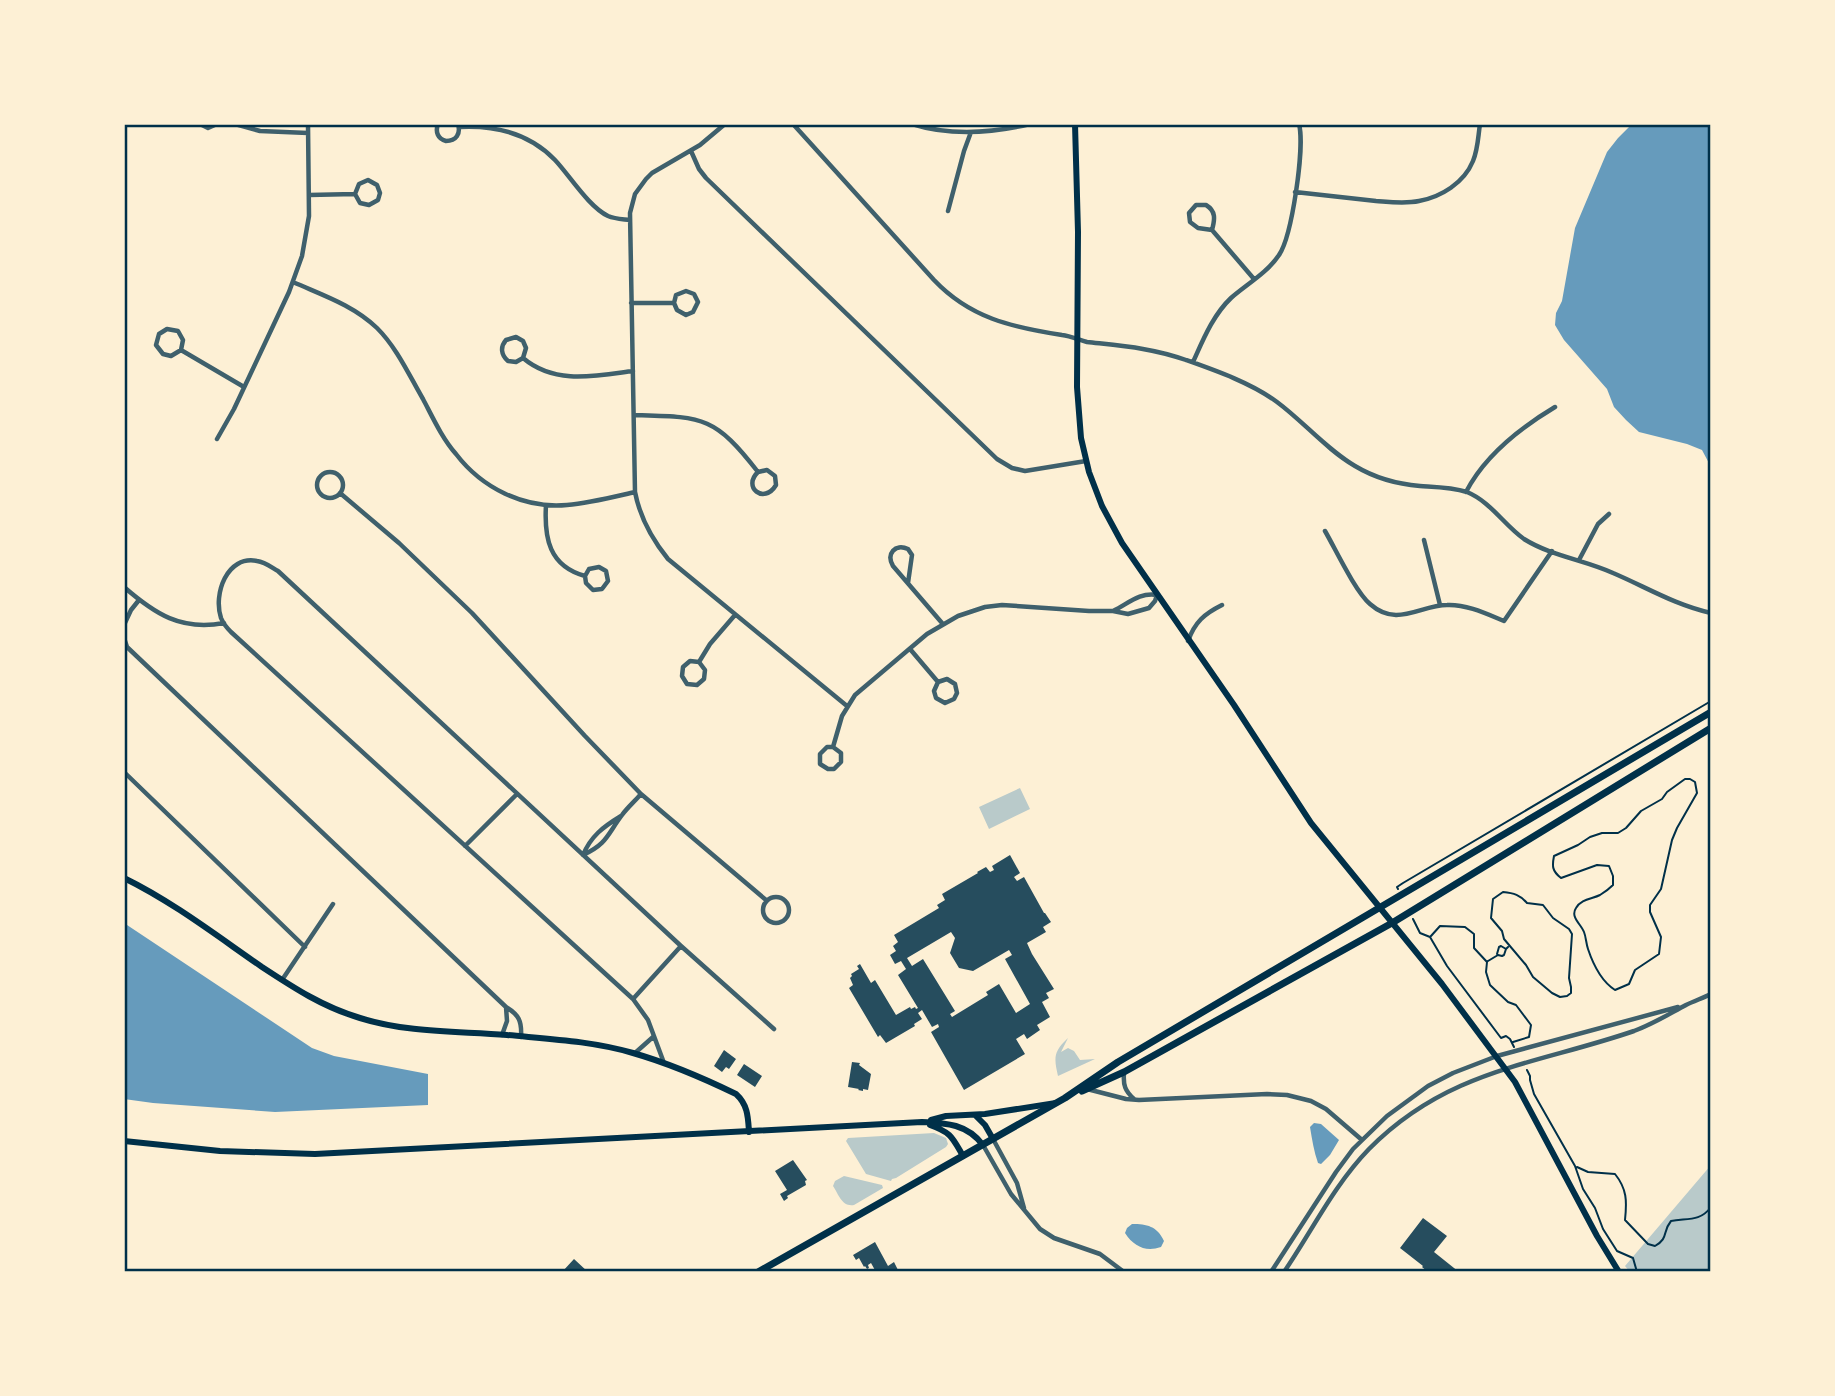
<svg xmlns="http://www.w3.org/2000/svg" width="1835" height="1396" font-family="'Asap Condensed',sans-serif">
  <rect width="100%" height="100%" fill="#fdf0d5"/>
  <path fill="#b9caca" d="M1020,788L1030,809L989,829L979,807Z
    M1068,1038L1061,1052L1068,1048L1074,1051L1080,1060L1095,1059L1058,1076C1054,1058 1053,1052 1068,1038Z
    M934,1133L946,1138L948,1144L946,1147L896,1178L892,1179L891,1181L866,1174L846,1141L848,1138Z
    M1711,1165V1272H1630L1625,1266Z
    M844,1176L882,1185L883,1188L854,1205C842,1207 839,1195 833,1186L835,1181Z"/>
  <path fill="#669bbc" d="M1632,124H1711V467L1702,450L1687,444L1639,432L1626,420L1614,407L1607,389L1564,340L1555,325L1556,313L1562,301L1575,228L1607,152L1618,138Z
    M124,923L312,1048L334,1056L428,1074V1105L275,1112L153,1103L124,1099Z
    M1314,1123L1321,1124L1339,1140L1330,1155L1321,1164L1318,1163C1314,1152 1312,1139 1310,1127Z
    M1132,1224C1147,1224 1157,1226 1164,1241L1161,1247C1146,1252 1134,1247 1125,1233L1127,1228Z"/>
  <path fill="#264d5e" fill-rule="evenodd" d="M1010,855L1020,873L1014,877L1017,881L1024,877L1044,913H1045L1051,922L1043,927L1046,932L1027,943L1032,954L1054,989L1046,993L1049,998L1042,1002L1050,1017L1037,1025L1040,1030L1027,1039L1024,1034L1016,1039L1025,1054L964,1090L931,1032L939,1027L938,1024L932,1027L922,1010L918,1013L922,1019L914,1024L915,1026L886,1043L880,1035L878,1037L849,988L853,985L850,978L852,976L851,974L859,969L857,966L860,964L871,983L875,980L896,1015L910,1007L911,1009L915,1007L916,1009L918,1008L898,975L906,969L901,961L895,964L890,955L896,951L893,946L898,942L894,935L939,908L937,905L945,900L942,894L978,873L977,872L986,867L990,872L994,870L992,866ZM951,932L955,938L950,953L959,968L973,971L1009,950L1012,955L1005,959L1030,1004L1016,1013L999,984L986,992L988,995L952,1017L950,1014L955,1011L923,959L912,966L907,958Z
    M724,1050L736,1059L729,1069L726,1067L722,1072L714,1066Z
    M852,1062L860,1063L859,1065L871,1074L868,1090L863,1089V1091L858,1090L859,1089L848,1087Z
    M744,1064L762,1076L755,1087L737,1075Z
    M793,1160L807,1180L805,1181L806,1185L787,1196L788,1198L784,1201L780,1194L787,1190L775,1171Z
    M1423,1218L1447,1236L1434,1252L1459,1272H1428L1422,1267L1423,1266L1400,1248Z
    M875,1242L888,1266L894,1262L899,1272H876L871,1263L868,1265L869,1268L867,1269L865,1266L864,1267L859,1258L856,1260L853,1255Z
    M574,1259L588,1272H562Z"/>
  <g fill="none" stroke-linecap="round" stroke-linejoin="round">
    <path stroke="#003049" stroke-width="2" d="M1685,779H1690L1695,782L1697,793L1677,828L1672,840L1661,889L1650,905V912L1661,937L1659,954L1635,970L1629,984L1615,990C1601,981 1593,964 1588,949C1586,943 1586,937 1584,932C1581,924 1570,917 1576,908C1581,899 1592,899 1600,895C1605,892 1609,889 1613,885V876L1609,866L1597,865L1561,878C1552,871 1552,866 1554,856L1578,845L1590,837L1602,833H1618L1626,828L1641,811L1662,799L1667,792Z
      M1398,889L1397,887L1403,883L1711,701
      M1503,892C1514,893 1520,895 1527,903L1543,905L1553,918L1569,929L1572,934L1569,978L1571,987V993L1567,996L1560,997L1552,993L1533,977L1526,965L1504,939L1502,931L1491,918L1493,899Z
      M1413,919L1420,933L1430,937L1447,966L1501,1038L1506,1036L1510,1039L1514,1047
      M1431,936L1440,926L1465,927L1474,934V948L1487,962L1486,972L1490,985L1508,1002L1516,1005L1531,1025L1529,1037L1513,1042
      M1497,954L1499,947L1501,946L1506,949
      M1488,961L1498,955L1502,956L1504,955L1506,949L1508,947
      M1527,1070L1530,1076V1080L1534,1094L1575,1166L1583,1189L1595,1208L1603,1229L1617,1251L1633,1258L1637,1272
      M1577,1167L1588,1172L1615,1174C1627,1189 1627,1201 1625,1220L1648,1244L1655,1246C1669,1238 1662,1232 1671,1221C1687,1218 1700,1222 1711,1207"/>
    <path stroke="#3f606c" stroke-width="4.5" d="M200,124L208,128L217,124
      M235,124L260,131L308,133
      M438,124C435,132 438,139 446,141C456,141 461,134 458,124
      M725,124L700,145L652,173L646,179L635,194L630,213L635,492C640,518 651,538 668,559L847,706
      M793,124L934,280C970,318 1011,327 1062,335C1071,336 1079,340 1087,342C1123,346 1152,348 1186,360C1217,371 1251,383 1277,402C1304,422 1326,449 1355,466C1375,478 1396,484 1420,486C1436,487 1451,487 1467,492C1491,502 1504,525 1524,539C1551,556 1585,560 1613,573C1646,587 1675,605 1711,613
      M912,124C950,136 992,133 1030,124
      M459,127C496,125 529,133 555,160C570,176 589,207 608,216C615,219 622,219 630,220
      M691,151L699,169L706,178L997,459L1012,468L1025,471L1086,461
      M1295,192C1322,195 1349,198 1376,201C1390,202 1405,204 1419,201C1441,197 1464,183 1473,161C1478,149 1478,137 1480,124
      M309,195L355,194L359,184L368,180L377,185L380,193L378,200L369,205L360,203L355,194
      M948,211L964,151L971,132
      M1212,230L1198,228L1190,222L1189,213L1196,205H1206C1216,211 1215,219 1212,230L1254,279
      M293,282C322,295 353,305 377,328C397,348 409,375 423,399C433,418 442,438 456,454C482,488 524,509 567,505C590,503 613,497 635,492
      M631,303H674L677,310L686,315L693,312L698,302L694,294L686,291L676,295L674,303
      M181,350L183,340L178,331L167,329L159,334L156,345L163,354L171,356L181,350L244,387
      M523,358L526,348L523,341L516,337L506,340C500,347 501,355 508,361L516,362L523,358C555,385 595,376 633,371
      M1193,362C1203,340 1213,315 1231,298C1247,284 1267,273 1279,255C1292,236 1305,147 1299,124
      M634,415C702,417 714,415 758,472C742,487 764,505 776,485L775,476L767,470L758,472
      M217,439L234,409L289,292L302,256L309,216L308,124
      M317 485a13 13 0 1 1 26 0a13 13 0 1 1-26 0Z
      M1466,492C1485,455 1520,428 1555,407
      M340,493L399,543L472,613L585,736L641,794L766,900
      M546,505C544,538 549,566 585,576L586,583L593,590L602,589L608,581L606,571L599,567L589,569L585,576
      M1325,531C1336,550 1355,591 1370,604C1397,628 1420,605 1447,605C1466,604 1487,614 1504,621L1552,551
      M1424,540L1440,605
      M1579,560L1598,524L1609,514
      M908,583L912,555L908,549C895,543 886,554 893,566L942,623
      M124,587C155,614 181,631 224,623
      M124,625L131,610L139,600
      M124,638L127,647L506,1007
      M1188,641C1195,622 1204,614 1222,605
      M910,649L938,682L934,691L936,698L945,703L954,699L957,693L955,684L947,679L938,682
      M699,662L705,670L704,679L697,685L687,684L682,676L683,667L690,661L699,662L710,644L735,615
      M833,747L841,753V762L834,769H828L820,764V754L827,747H833L842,716L855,695L927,634L958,616L985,607L1002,605L1089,611H1113L1128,614L1149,608L1155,601L1157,595C1139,592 1128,604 1113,611
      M124,772L305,947
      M465,846L517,794
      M583,855C607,844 607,835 622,815C627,808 635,801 641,794
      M583,855C591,836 603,827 621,816
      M763 910a13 13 0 1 1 26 0a13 13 0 1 1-26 0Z
      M282,980L333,904
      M633,999L681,946
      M502,1035L507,1021L506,1007C519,1015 522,1021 521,1037
      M635,1053L653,1037
      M664,1063L648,1020L633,999L231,632C227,628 223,623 221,618C213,594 227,555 257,561C265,562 271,567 278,571L681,946L774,1029
      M1124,1073C1123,1085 1125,1091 1134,1099
      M1087,1089L1126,1099L1139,1100L1267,1094L1287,1095L1311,1101L1326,1109L1362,1140
      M993,1139L1017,1183L1024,1208
      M983,1145L1011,1194L1040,1229L1054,1238L1100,1254L1124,1272
      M1271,1272L1336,1172L1353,1149L1387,1116L1428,1086L1453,1073L1497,1056L1678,1007
      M1284,1272C1312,1231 1334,1185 1369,1149C1448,1069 1535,1065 1634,1031C1653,1024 1669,1014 1686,1005C1694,1001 1703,998 1711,994"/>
    <path stroke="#003049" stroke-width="6" d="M1075,124L1078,232L1077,387L1081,438L1089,472L1102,506L1122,543L1234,705L1311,823L1442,984L1515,1082L1597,1236L1619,1272
      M124,878C173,902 217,936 262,967C294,988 323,1007 360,1018C408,1033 457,1031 507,1035C549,1039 592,1041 633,1053C668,1063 703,1078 736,1094C748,1105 748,1117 749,1132
      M975,1115L985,1125L993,1139
      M931,1120L946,1116L985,1114L1056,1103
      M930,1125C952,1133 952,1137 963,1156
      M124,1141L220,1151L315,1154L922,1122C947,1123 967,1124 983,1145"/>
    <path stroke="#003049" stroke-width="7" d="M1082,1091L1124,1072L1392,923L1711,728
      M758,1272L1065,1098L1118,1062L1711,712"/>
  </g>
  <rect width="1835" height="1396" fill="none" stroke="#fdf0d5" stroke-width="252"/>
  <rect x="126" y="126" width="1583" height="1144" fill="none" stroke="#003049" stroke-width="2.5"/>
</svg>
